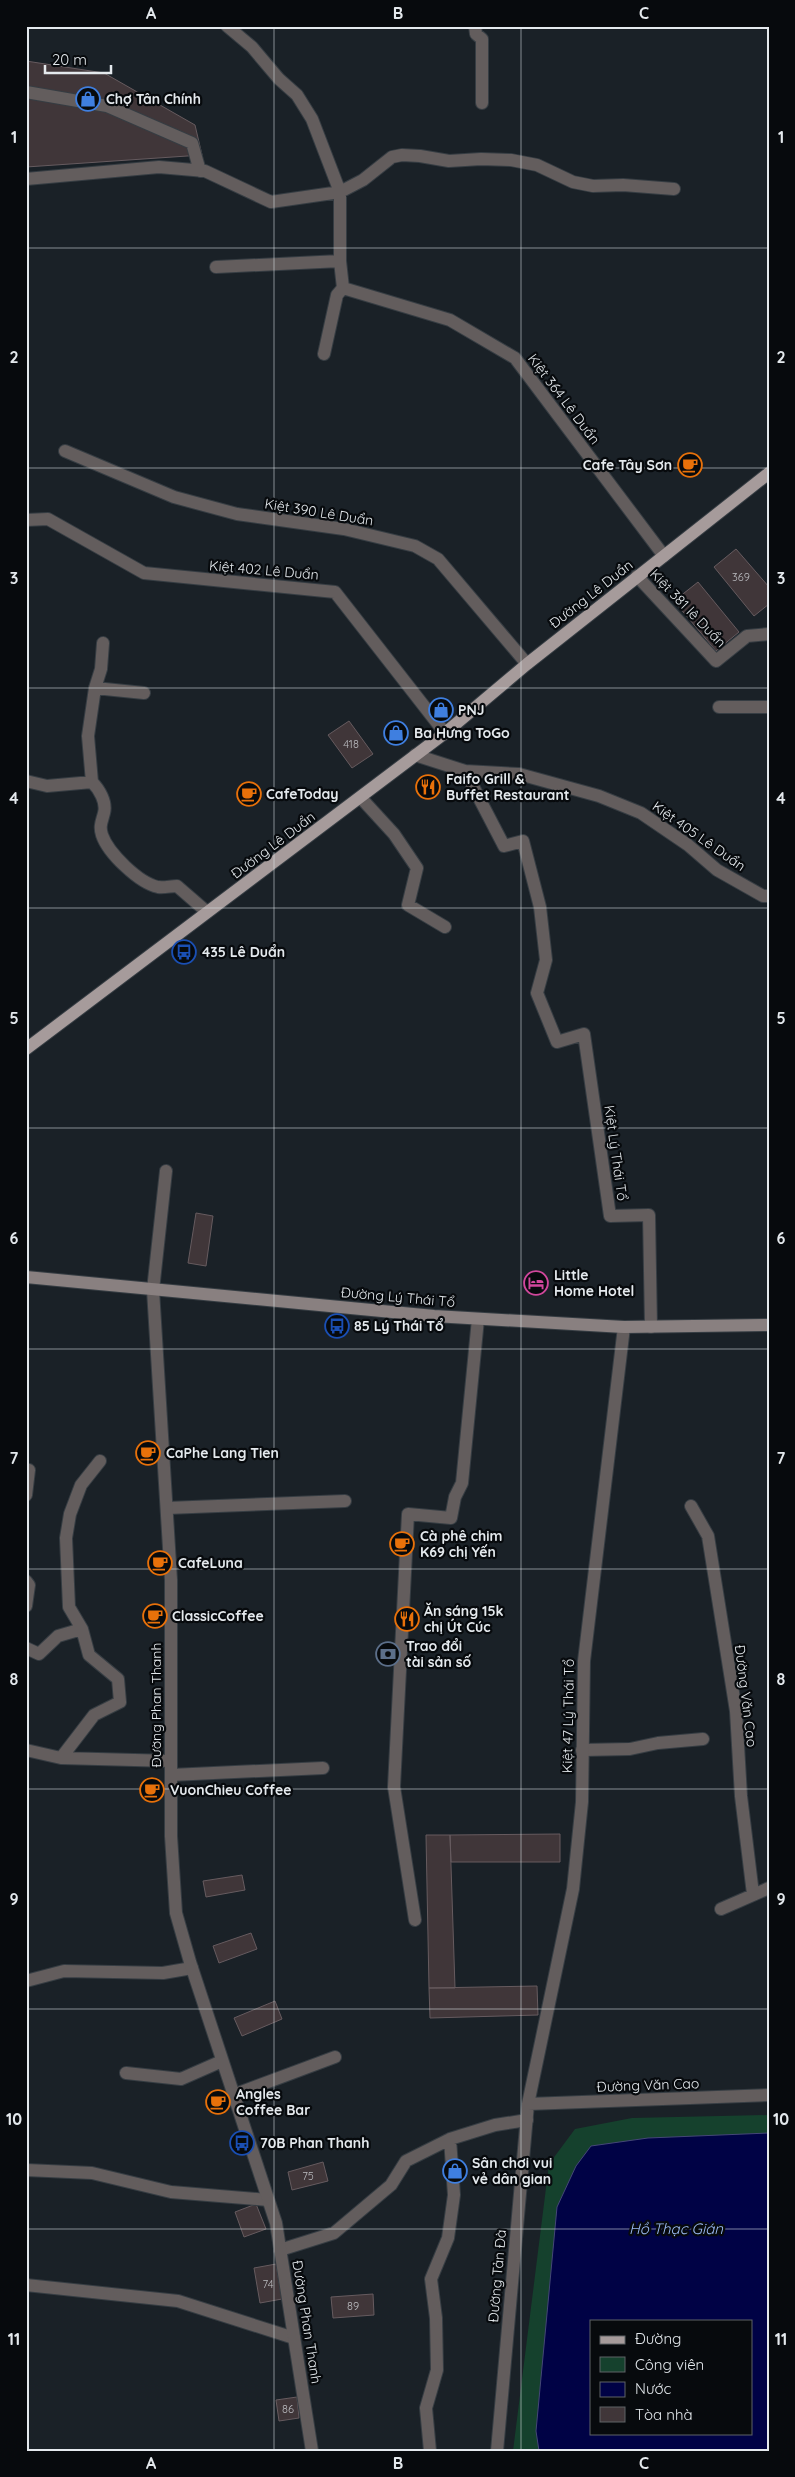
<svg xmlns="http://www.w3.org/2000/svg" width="795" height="2477" font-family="Quicksand,sans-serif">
  <rect width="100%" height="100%" fill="#1a2127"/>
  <path fill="#15412d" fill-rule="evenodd" d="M769,2115V2451H513L549,2164L575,2129L632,2118ZM591,2321H751V2433H591Z"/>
  <path fill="#000245" stroke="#444777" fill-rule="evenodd" d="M769,2133V2451H539L536,2431L557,2207L576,2166L591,2146L648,2138ZM591,2321H751V2433H591Z"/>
  <path fill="#403639" stroke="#665b5f" d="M26,61L104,73L195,125L202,155L26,167Z
    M736,549L769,587V604L754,616L714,567Z
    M698,582L739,632L716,651L674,601Z
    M349,721L373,754L352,768L328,735Z
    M196,1213L213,1216L206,1266L188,1263Z
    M560,1834V1862H451L450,1835Z
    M426,1835H450L455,1988H429Z
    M242,1875L245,1890L206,1897L203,1881Z
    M251,1933L257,1949L219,1963L213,1946Z
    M537,1986L538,2015L430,2018L429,1988Z
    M275,2001L282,2019L242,2036L234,2018Z
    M323,2162L328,2181L292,2190L288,2172Z
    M256,2204L266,2229L244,2237L235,2212Z
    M276,2264L282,2299L260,2303L254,2268Z
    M373,2294L374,2315L333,2318L331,2297Z
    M297,2397L299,2418L279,2421L276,2400Z"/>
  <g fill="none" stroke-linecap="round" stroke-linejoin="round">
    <g stroke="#363d43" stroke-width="14">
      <path id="lane" d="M227,26L252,47L279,79L297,95L312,119L340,192V261L343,288L450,320L515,358L664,556
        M475,26L476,34L482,39V103
        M26,92L107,106L192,143L200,171
        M26,179L159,167L205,171L271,202L340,192L363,180L392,157L402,155L420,156L449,161L481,159L511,160L537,165L573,182L593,186L623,185L674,189
        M216,267L340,261
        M324,354L337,295L343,288
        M65,451L174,497L237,514L344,529L415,546L438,559L527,664
        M26,520L48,519L144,573L335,592L445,733
        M637,576L716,661L747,636L769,634
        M95,688L144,693
        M719,707H769
        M415,755L465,771L519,774L599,796L641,813L688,845L717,870L763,896H769
        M465,771L504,846L523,841L540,907L546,960L537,993L557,1042L584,1034L610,1216L649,1215L651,1327
        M26,781L47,786L92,782C99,789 107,802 104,813C102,821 99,826 102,835C108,853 139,883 158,887C164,888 171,886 177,886L207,912
        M92,782L88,736L95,688L101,669L103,643
        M361,798L394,834L417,868L408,905L445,927
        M26,1495L29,1470
        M691,1506L708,1536L736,1711L741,1796L753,1894
        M167,1508L345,1501
        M26,1581L29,1585L26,1606
        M26,1648L39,1654L58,1636L82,1629
        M26,1750L61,1758L171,1761
        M582,1750L630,1749L658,1743L703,1739
        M61,1758L94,1715L120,1702L118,1679L89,1655L82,1629L69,1607L66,1538L70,1514L81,1485L100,1461
        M171,1775L323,1768
        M721,1909L769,1888
        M415,1920L394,1787L408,1514L451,1518L455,1497L462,1483L478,1319
        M26,1981L64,1971L163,1973L192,1968
        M126,2073L181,2079L222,2061
        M233,2095L335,2057
        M26,2170L92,2173L171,2192L268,2200
        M280,2250L334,2233L391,2185L406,2161L450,2139L495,2125L527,2120
        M26,2285L178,2301L294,2338
        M430,2451L426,2408L437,2370L436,2318L431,2279L448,2238L454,2195L450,2139"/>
    </g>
    <g stroke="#363d43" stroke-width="14">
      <path id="street" d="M166,1171L153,1290L171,1580V1836L176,1913L190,1962L276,2223L312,2451
        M528,2104L769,2095
        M497,2451L528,2104L573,1889L582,1802L584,1661L624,1327"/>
    </g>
    <g stroke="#363d43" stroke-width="14">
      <path id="secondary" d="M26,1277L434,1316L624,1327L769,1325"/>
    </g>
    <g stroke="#363d43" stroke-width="14">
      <path id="primary" d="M26,1049L445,733L527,664L769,473"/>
    </g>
    <use href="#lane" stroke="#635d5d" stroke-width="12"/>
    <use href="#street" stroke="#635d5d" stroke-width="12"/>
    <use href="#secondary" stroke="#898080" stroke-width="12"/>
    <use href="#primary" stroke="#a69b9b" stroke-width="12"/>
  </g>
  <path fill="none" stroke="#e4e9ed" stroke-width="1" stroke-opacity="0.55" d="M274,26V2451M521,26V2451M26,248H769M26,468H769M26,688H769M26,908H769M26,1128H769M26,1349H769M26,1569H769M26,1789H769M26,2009H769M26,2229H769"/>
  <defs>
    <g id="shop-ring" transform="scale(1.25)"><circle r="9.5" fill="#070a0d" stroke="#3f7fe0" stroke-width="1.5"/><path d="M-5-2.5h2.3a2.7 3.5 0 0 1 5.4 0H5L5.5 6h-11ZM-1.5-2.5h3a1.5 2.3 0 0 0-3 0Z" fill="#3f7fe0"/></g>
    <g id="cafe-ring" transform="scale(1.25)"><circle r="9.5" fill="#070a0d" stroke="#e8710a" stroke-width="1.5"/><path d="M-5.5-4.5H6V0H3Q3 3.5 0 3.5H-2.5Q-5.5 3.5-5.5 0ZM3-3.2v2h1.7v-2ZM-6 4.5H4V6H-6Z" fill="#e8710a"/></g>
    <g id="restaurant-ring" transform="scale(1.25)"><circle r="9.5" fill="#070a0d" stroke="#e8710a" stroke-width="1.5"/><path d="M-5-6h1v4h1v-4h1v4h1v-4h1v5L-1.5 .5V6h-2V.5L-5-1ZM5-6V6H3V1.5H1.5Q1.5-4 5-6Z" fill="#e8710a"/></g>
    <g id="bus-ring" transform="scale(1.25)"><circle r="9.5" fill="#070a0d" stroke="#1a4fb4" stroke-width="1.5"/><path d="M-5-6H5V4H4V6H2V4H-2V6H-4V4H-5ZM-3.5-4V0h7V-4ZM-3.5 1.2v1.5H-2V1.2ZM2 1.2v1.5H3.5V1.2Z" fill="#1a4fb4"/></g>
    <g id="hotel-ring" transform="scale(1.25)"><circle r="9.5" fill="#070a0d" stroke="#d1479c" stroke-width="1.5"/><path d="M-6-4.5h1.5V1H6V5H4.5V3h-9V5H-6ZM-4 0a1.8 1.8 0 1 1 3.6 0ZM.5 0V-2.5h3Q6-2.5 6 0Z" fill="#d1479c"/></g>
    <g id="bank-ring" transform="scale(1.25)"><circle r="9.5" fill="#070a0d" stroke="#5c6f8a" stroke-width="1.5"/><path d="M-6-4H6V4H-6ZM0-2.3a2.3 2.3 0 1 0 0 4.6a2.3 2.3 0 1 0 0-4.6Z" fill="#5c6f8a"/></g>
  </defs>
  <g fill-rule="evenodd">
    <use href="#shop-ring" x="88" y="99"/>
    <use href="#cafe-ring" x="690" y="465"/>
    <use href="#shop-ring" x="441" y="710"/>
    <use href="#shop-ring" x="396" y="733"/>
    <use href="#restaurant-ring" x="428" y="787"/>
    <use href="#cafe-ring" x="249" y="794"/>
    <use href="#bus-ring" x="184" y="952"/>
    <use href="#hotel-ring" x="536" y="1283"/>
    <use href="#bus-ring" x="337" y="1326"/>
    <use href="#cafe-ring" x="148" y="1453"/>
    <use href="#cafe-ring" x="402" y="1544"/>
    <use href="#cafe-ring" x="160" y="1563"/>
    <use href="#cafe-ring" x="155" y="1616"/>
    <use href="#restaurant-ring" x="407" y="1619"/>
    <use href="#bank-ring" x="388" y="1654"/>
    <use href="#cafe-ring" x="152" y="1790"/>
    <use href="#cafe-ring" x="218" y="2102"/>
    <use href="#bus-ring" x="242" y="2143"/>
    <use href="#shop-ring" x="455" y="2171"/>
  </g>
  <g text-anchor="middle" stroke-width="4.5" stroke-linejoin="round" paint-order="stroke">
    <g font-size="11" fill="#bbbcc0">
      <text x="741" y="581">369</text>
      <text x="351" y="748">418</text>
      <text x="308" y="2180">75</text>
      <text x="268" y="2288">74</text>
      <text x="353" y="2310">89</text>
      <text x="288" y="2413">86</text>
    </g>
    <g font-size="14" font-weight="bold" fill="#e4e9ed" stroke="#070a0d" text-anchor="start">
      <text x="106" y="104">Chợ Tân Chính</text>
      <text x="672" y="470" text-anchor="end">Cafe Tây Sơn</text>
      <text x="458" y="715">PNJ</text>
      <text x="414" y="738">Ba Hưng ToGo</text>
      <text x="446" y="784">Faifo Grill &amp;<tspan x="446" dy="16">Buffet Restaurant</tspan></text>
      <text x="266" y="799">CafeToday</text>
      <text x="202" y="957">435 Lê Duẩn</text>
      <text x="554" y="1280">Little<tspan x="554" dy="16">Home Hotel</tspan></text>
      <text x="354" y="1331">85 Lý Thái Tổ</text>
      <text x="166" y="1458">CaPhe Lang Tien</text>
      <text x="420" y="1541">Cà phê chim<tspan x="420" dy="16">K69 chị Yến</tspan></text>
      <text x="178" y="1568">CafeLuna</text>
      <text x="424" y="1616">Ăn sáng 15k<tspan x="424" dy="16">chị Út Cúc</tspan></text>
      <text x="172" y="1621">ClassicCoffee</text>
      <text x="406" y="1651">Trao đổi<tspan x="406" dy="16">tài sản số</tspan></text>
      <text x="170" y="1795">VuonChieu Coffee</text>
      <text x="236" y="2099">Angles<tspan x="236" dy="16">Coffee Bar</tspan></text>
      <text x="260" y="2148">70B Phan Thanh</text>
      <text x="472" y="2168">Sân chơi vui<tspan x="472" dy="16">vẻ dân gian</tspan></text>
    </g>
    <g font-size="14" fill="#e4e9ed" stroke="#070a0d">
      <text transform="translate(564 399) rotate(53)" y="5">Kiệt 364 Lê Duẩn</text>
      <text transform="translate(319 512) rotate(9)" y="5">Kiệt 390 Lê Duẩn</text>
      <text transform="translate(264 570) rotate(5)" y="5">Kiệt 402 Lê Duẩn</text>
      <text transform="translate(591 594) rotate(-38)" y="5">Đường Lê Duẩn</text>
      <text transform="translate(688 608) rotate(46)" y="5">Kiệt 381 lê Duẩn</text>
      <text transform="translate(699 836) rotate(35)" y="5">Kiệt 405 Lê Duẩn</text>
      <text transform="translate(273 845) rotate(-37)" y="5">Đường Lê Duẩn</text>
      <text transform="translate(616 1153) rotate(82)" y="5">Kiệt Lý Thái Tổ</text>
      <text transform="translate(398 1297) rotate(5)" y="5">Đường Lý Thái Tổ</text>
      <text transform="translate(746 1696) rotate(83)" y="5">Đường Văn Cao</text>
      <text transform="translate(156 1705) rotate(-90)" y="5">Đường Phan Thanh</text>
      <text transform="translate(568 1716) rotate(-89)" y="5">Kiệt 47 Lý Thái Tổ</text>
      <text transform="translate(648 2085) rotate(-2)" y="5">Đường Văn Cao</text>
      <text transform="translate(497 2276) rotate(-85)" y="5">Đường Tản Đà</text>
      <text transform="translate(307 2322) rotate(81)" y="5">Đường Phan Thanh</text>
    </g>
    <g font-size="15" font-style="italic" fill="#9ebef8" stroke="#070a0d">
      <text x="676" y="2234">Hồ Thạc Gián</text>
    </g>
  </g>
  <rect width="795" height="2477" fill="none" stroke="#070a0d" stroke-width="55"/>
  <rect x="590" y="2320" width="162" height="115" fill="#070a0d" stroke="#5f6367"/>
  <rect x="600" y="2336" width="25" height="8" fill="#a69b9b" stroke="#5f6367"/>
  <text x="635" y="2344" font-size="15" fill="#e4e9ed">Đường</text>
  <rect x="600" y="2357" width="25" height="15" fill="#15412d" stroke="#5f6367"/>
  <text x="635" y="2370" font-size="15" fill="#e4e9ed">Công viên</text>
  <rect x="600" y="2382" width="25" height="15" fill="#000245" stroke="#5f6367"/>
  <text x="635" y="2394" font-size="15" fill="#e4e9ed">Nước</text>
  <rect x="600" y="2407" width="25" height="15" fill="#403639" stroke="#5f6367"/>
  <text x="635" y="2420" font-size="15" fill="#e4e9ed">Tòa nhà</text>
  <path d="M45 65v8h66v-8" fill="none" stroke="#e4e9ed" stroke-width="2.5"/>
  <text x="52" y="65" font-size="15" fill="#e4e9ed" stroke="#070a0d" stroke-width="4" paint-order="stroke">20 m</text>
  <rect x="28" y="28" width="740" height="2422" fill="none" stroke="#e4e9ed" stroke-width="2"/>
  <g font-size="16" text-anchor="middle" font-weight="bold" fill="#e4e9ed">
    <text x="151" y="19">A</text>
    <text x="398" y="19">B</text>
    <text x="644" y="19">C</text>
    <text x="14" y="143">1</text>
    <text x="781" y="143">1</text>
    <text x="14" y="363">2</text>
    <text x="781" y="363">2</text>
    <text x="14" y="584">3</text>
    <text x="781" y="584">3</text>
    <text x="14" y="804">4</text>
    <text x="781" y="804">4</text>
    <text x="14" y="1024">5</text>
    <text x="781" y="1024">5</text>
    <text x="14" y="1244">6</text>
    <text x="781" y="1244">6</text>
    <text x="14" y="1464">7</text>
    <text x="781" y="1464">7</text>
    <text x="14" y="1685">8</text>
    <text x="781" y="1685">8</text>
    <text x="14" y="1905">9</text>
    <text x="781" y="1905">9</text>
    <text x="14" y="2125">10</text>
    <text x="781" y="2125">10</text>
    <text x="14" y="2345">11</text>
    <text x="781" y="2345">11</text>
    <text x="151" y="2469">A</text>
    <text x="398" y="2469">B</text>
    <text x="644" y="2469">C</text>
  </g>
</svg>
